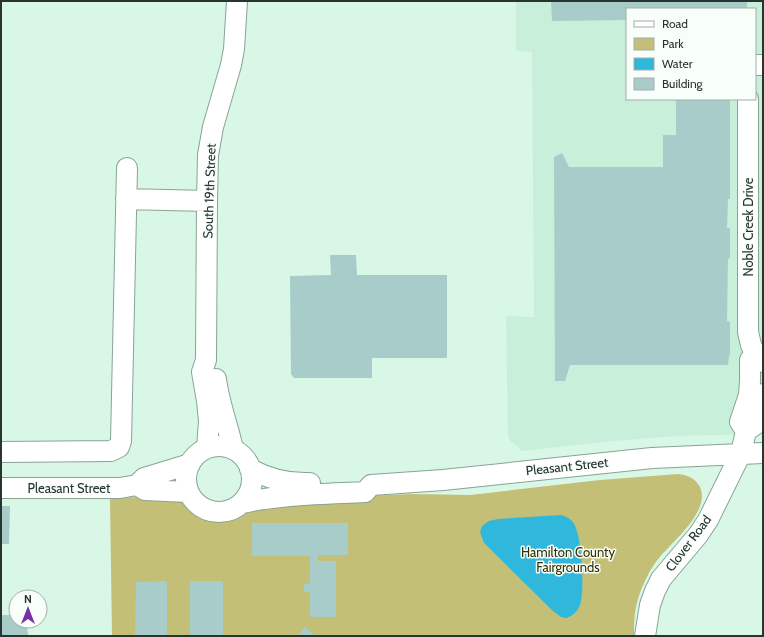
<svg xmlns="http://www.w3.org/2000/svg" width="764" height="637" font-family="Cabin,sans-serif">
  <rect width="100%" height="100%" fill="#d8f7e7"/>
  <path fill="#c8efda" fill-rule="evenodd" d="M516,1H763V434L676,436L613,441L521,451L518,446L510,441L508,435L506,316L534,317L532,52L516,51ZM627,9H755V99H627Z"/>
  <path fill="#c4bf77" d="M678,474C688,475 695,478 700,487C711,511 672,542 659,558C655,562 653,567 650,571C637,596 634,608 634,636H112L110,498L138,497L181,501L190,508L214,517L231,516L248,508L360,496L412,494L470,495L600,480Z"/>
  <path fill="#2fb8db" d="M561,515C565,516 569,518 572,521C582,530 585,592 580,605C577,612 573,615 567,618L561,617L553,611L484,543L480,532L482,526L489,521L498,519Z"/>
  <path fill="#a7ccc9" d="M551,1H747V9H627V20L552,21Z
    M676,99H730V199H728L727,228H730V259L728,258L727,321L730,322V355L729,356L728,365H570L565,381H555L554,157L562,153L569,167H663V135H676Z
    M330,255H356L357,275H447V358H372V378H294L291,374L290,276L331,275Z
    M1,506H10L9,544H1Z
    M252,523H348V555H318V561H336V617H310V592H304V584H310V556H252Z
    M167,581V636H135L136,582Z
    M190,581H223V636H190Z
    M1,615H16V621H27L28,636H1Z
    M305,627L313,634L316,636H298Z"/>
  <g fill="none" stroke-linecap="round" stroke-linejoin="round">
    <g stroke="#87a495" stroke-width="22">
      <path id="minor" d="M755,65H763
        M748,99V332L751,345L755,353
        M126,199L207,201
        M216,379C219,403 228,426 233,449
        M746,431L740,422L749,395L750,381V360L755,353L762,358L763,362
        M186 479a33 33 0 1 1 66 0a33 33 0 1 1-66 0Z
        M207,448L209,421L207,401L202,372L206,360L207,201L208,155L213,127L231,65L234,49L237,1
        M1,452L111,451L119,447L121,441L127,168
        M250,469C269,479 288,484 310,483
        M137,485L145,490L188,492
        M1,488H120L137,485L144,478L190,464
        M242,503C283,494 322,494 365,492L371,485L443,480L652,458L763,453
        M645,636L650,605L655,591L661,579L698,535L708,520L741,453L746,431L756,424L763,394"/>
    </g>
    <use href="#minor" stroke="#fff" stroke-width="20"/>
  </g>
  <g text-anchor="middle" stroke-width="3" stroke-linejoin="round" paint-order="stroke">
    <g font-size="13" fill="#28342e" stroke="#f8fefa">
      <text transform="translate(209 191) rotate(-88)" y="5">South 19th Street</text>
      <text transform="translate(748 227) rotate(-90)" y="5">Noble Creek Drive</text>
      <text transform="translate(567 466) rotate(-6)" y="5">Pleasant Street</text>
      <text x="69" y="493">Pleasant Street</text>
      <text transform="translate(688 543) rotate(-53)" y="5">Clover Road</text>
    </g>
    <g font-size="13" fill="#332f03" stroke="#f8fefa">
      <text x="568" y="557">Hamilton County<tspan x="568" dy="15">Fairgrounds</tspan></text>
    </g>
  </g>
  <rect width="764" height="637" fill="none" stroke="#28342e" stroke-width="4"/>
  <rect x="626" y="8" width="130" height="92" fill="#f8fefa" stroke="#a5ada8"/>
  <rect x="634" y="21" width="20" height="6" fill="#ffffff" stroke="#a5ada8"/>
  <text x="662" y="28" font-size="12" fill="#28342e">Road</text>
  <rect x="634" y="38" width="20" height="12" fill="#c4bf77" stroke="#a5ada8"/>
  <text x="662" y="48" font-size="12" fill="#28342e">Park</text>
  <rect x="634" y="58" width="20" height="12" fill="#2fb8db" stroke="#a5ada8"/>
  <text x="662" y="68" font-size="12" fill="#28342e">Water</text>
  <rect x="634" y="78" width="20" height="12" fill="#a7ccc9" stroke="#a5ada8"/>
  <text x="662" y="88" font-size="12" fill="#28342e">Building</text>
  <g transform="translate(28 609)"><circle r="19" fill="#f8fefa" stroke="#a5ada8"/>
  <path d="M0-3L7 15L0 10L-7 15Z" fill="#7431a6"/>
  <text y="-6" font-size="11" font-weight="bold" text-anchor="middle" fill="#28342e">N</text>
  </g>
</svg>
